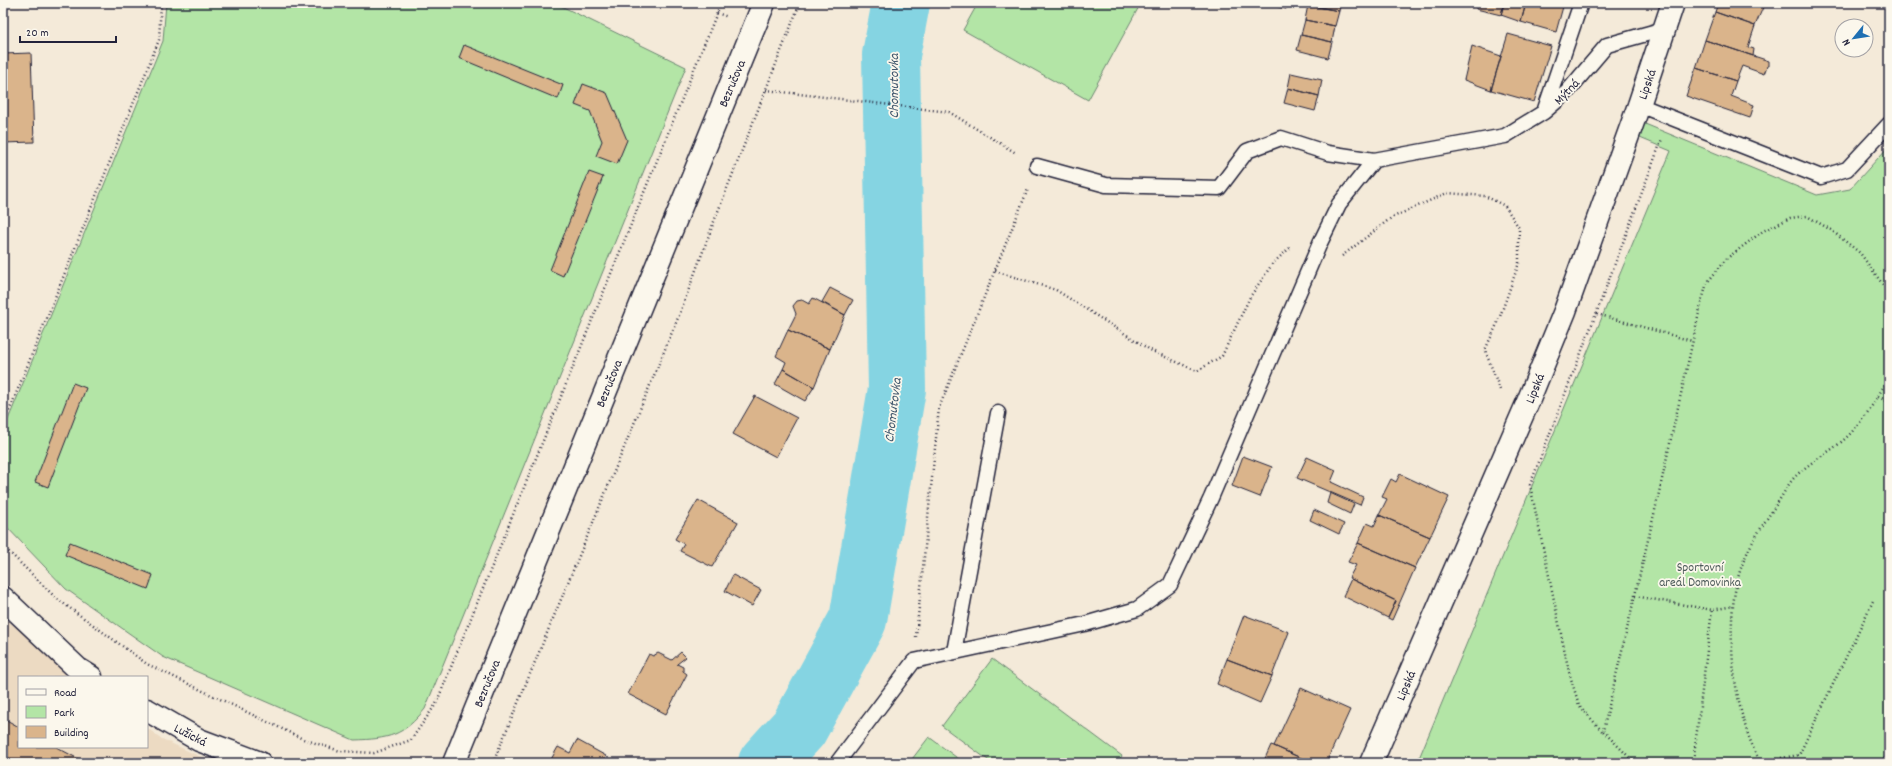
<svg xmlns="http://www.w3.org/2000/svg" width="1892" height="766" font-family="Dekko,sans-serif">
  <rect width="100%" height="100%" fill="#f4ead9"/>
  <filter id="ink" filterUnits="userSpaceOnUse"><feTurbulence type="fractalNoise" baseFrequency=".025" numOctaves="2"/><feDisplacementMap in="SourceGraphic" scale="8" xChannelSelector="R" yChannelSelector="G"/><feConvolveMatrix kernelMatrix="1 2 1 2 8 2 1 2 1" color-interpolation-filters="sRGB"/></filter>
  <g filter="url(#ink)">
    <path fill="#ecdac2" d="M3,617L81,677H19V747H147V728L162,739L214,763H3Z"/>
    <path fill="#b3e5a6" stroke="#6a8470" d="M166,3H555L686,67L425,709C403,736 389,739 354,740L163,657L66,589L3,523V432L163,41Z
      M978,3H1141L1088,100L963,30Z
      M1633,119L1817,195L1850,189L1889,146V763H1417L1671,151L1628,133Z
      M992,659L1122,756L1117,763H992L942,726Z
      M929,737L964,763H909Z"/>
    <g fill="none" stroke-linecap="round" stroke-linejoin="round">
      <path stroke="#85d4e2" stroke-width="58" d="M767,763L799,728L858,620L897,389L891,55L901,3"/>
    </g>
    <path fill="#dab48b" stroke="#22223b" d="M1264,3H1288L1286,9Z
      M1309,3H1341L1339,11L1308,5Z
      M1477,3H1504L1501,15L1476,9Z
      M1504,3H1512L1525,7L1521,22L1501,15Z
      M1526,3H1564L1556,32L1521,22Z
      M1718,3H1771L1770,6L1764,5L1755,26L1715,12Z
      M1308,5L1339,11L1335,26L1305,20Z
      M1715,12L1755,26L1748,47L1754,49L1753,56L1705,40Z
      M1305,20L1335,26L1332,42L1301,35Z
      M1508,34L1551,46L1534,102L1491,90Z
      M1301,35L1332,42L1328,58L1297,50Z
      M1705,40L1769,61V66H1767L1764,74L1742,66L1736,81L1696,68Z
      M464,45L563,85L558,99L459,58Z
      M1472,46L1501,56L1491,90L1464,80Z
      M31,53L34,142L3,143V54Z
      M1696,68L1736,81L1731,96L1754,105L1750,118L1686,96Z
      M1291,73L1322,80L1319,96L1288,88Z
      M583,84L607,93L627,140L617,164L596,156L602,141L590,111L575,105Z
      M1288,88L1319,96L1315,111L1284,103Z
      M589,172L603,177L563,276L550,270Z
      M830,288L853,300L845,315L822,302Z
      M813,298L845,315L830,349L788,330L796,314L793,306L797,301L802,300L809,304Z
      M788,330L830,349L814,387L783,369L786,362L776,356Z
      M783,369L814,387L805,401L775,384Z
      M73,383L86,388L48,487L35,482Z
      M755,396L797,418L776,457L733,434Z
      M1243,456L1272,467L1260,497L1232,486Z
      M1307,457L1336,470L1331,482L1363,497L1360,505L1297,478Z
      M1400,474L1449,497L1430,537L1379,515L1387,499L1382,497L1391,479L1396,482Z
      M1330,493L1354,504L1350,514L1327,503Z
      M698,500L738,522L712,567L680,551L684,544L675,539Z
      M1314,510L1344,524L1339,534L1310,520Z
      M1379,515L1430,537L1415,568L1358,543L1367,523L1374,526Z
      M70,542L153,575L148,589L65,555Z
      M1358,543L1415,568L1392,620L1388,618L1396,601L1349,578L1356,565L1348,562Z
      M733,575L761,590L752,606L725,591Z
      M1351,579L1396,601L1388,618L1343,596Z
      M1244,615L1289,632L1272,676L1227,659Z
      M681,652L686,657L677,664L683,667V671L687,674L666,714L628,694L649,654L653,656L658,653L672,660Z
      M1227,659L1272,676L1260,703L1217,684Z
      M1301,688L1350,710L1326,763H1312L1274,746Z
      M3,718L19,727V747H56L86,763H3Z
      M577,740L606,756L602,763H549L558,747L570,753Z
      M1271,745L1274,746L1312,763H1263Z"/>
    <g fill="none" stroke-linecap="round" stroke-linejoin="round">
      <g stroke="#22223b" stroke-width="17">
        <path id="service" d="M1581,3L1544,112L1567,92L1607,45L1664,29
          M1639,105L1821,177L1847,169L1889,124
          M1037,166L1106,185L1219,188L1247,151L1281,138L1328,153L1374,160L1505,136L1544,112
          M954,652L998,413
          M837,763L914,661L1085,624L1137,609L1170,585L1211,498L1320,243L1339,204L1374,160"/>
      </g>
      <g stroke="#22223b" stroke-width="25">
        <path id="minor" d="M3,598L78,669L91,677
          M147,710L199,740L260,763"/>
      </g>
      <g stroke="#22223b" stroke-width="25">
        <path id="tertiary" d="M454,763L764,3
          M1371,763L1527,404L1565,311L1639,105L1673,3"/>
      </g>
      <path stroke="#22223b" stroke-width="2.5" stroke-dasharray="1 3" stroke-linecap="butt" d="M717,13L728,17
        M766,90L949,112L1016,153
        M1342,256L1391,218L1447,193L1485,196L1505,206L1519,228V263L1498,322L1485,350L1500,390L1502,391
        M995,271L1056,290L1152,351L1197,371L1222,356L1250,297L1273,263L1291,247
        M1597,314L1692,341
        M1878,397L1889,402
        M3,426L159,40L161,3
        M3,546L56,598L147,664L303,739L340,751L374,753L411,740L436,704L721,3
        M1635,596L1712,610L1733,606
        M916,637L939,408L1028,189
        M1602,731L1579,705L1569,672L1530,485L1596,314L1662,139
        M1781,758L1799,755L1873,601
        M493,763L680,313L715,219L800,3
        M1635,763L1603,731L1656,506L1701,304L1707,283L1726,259L1763,231L1790,218L1807,216L1831,230L1860,253L1889,293
        M1693,763L1712,610
        M1761,763C1733,715 1723,624 1740,571C1748,546 1764,523 1778,502C1783,495 1787,486 1793,479C1809,461 1834,451 1850,434C1866,417 1879,396 1889,376"/>
      <use href="#service" stroke="#fbf7ec" stroke-width="14"/>
      <use href="#minor" stroke="#fbf7ec" stroke-width="22"/>
      <use href="#tertiary" stroke="#fbf7ec" stroke-width="22"/>
    </g>
  </g>
  <g text-anchor="middle" stroke-width="3.5" stroke-linejoin="round" paint-order="stroke">
    <g font-size="13" fill="#22223b" stroke="#fbf7ec">
      <text transform="translate(731 83) rotate(-67)" y="5">Bezručova</text>
      <text transform="translate(1646 84) rotate(-71)" y="5">Lipská</text>
      <text transform="translate(1566 91) rotate(-46)" y="5">Mýtná</text>
      <text transform="translate(608 383) rotate(-68)" y="5">Bezručova</text>
      <text transform="translate(1534 388) rotate(-68)" y="5">Lipská</text>
      <text transform="translate(486 683) rotate(-68)" y="5">Bezručova</text>
      <text transform="translate(1405 685) rotate(-67)" y="5">Lipská</text>
      <text transform="translate(191 734) rotate(27)" y="5">Lužická</text>
    </g>
    <g font-size="13" fill="#4e5c5b" stroke="#fbf7ec">
      <text x="1700" y="571">Sportovní<tspan x="1700" dy="15">areál Domovinka</tspan></text>
    </g>
    <g font-size="14" font-style="italic" fill="#40576d" stroke="#fbf7ec">
      <text transform="translate(893 86) rotate(-90)" y="5">Chomutovka</text>
      <text transform="translate(892 410) rotate(-83)" y="5">Chomutovka</text>
    </g>
  </g>
  <rect width="1892" height="766" fill="none" stroke="#fbf7ec" stroke-width="16"/>
  <rect x="8" y="8" width="1876" height="750" fill="none" stroke="#22223b" stroke-width="1.5" filter="url(#ink)"/>
  <rect x="18" y="676" width="130" height="72" fill="#fbf7ec" stroke="#a4a2a5"/>
  <rect x="26" y="689" width="20" height="6" fill="#fbf7ec" stroke="#a4a2a5"/>
  <text x="54" y="696" font-size="12" fill="#22223b">Road</text>
  <rect x="26" y="706" width="20" height="12" fill="#b3e5a6" stroke="#a4a2a5"/>
  <text x="54" y="716" font-size="12" fill="#22223b">Park</text>
  <rect x="26" y="726" width="20" height="12" fill="#dab48b" stroke="#a4a2a5"/>
  <text x="54" y="736" font-size="12" fill="#22223b">Building</text>
  <g transform="translate(1854 38) rotate(240)"><circle r="19" fill="#fbf7ec" stroke="#a4a2a5"/>
  <path d="M0-3L7 15L0 10L-7 15Z" fill="#1f6fb2"/>
  <text y="-6" font-size="11" font-weight="bold" text-anchor="middle" fill="#22223b">N</text>
  </g>
  <path d="M20 36v6h96v-6" fill="none" stroke="#22223b" stroke-width="2"/>
  <text x="26" y="36" font-size="12" fill="#22223b" stroke="#fbf7ec" stroke-width="3" paint-order="stroke">20 m</text>
</svg>
